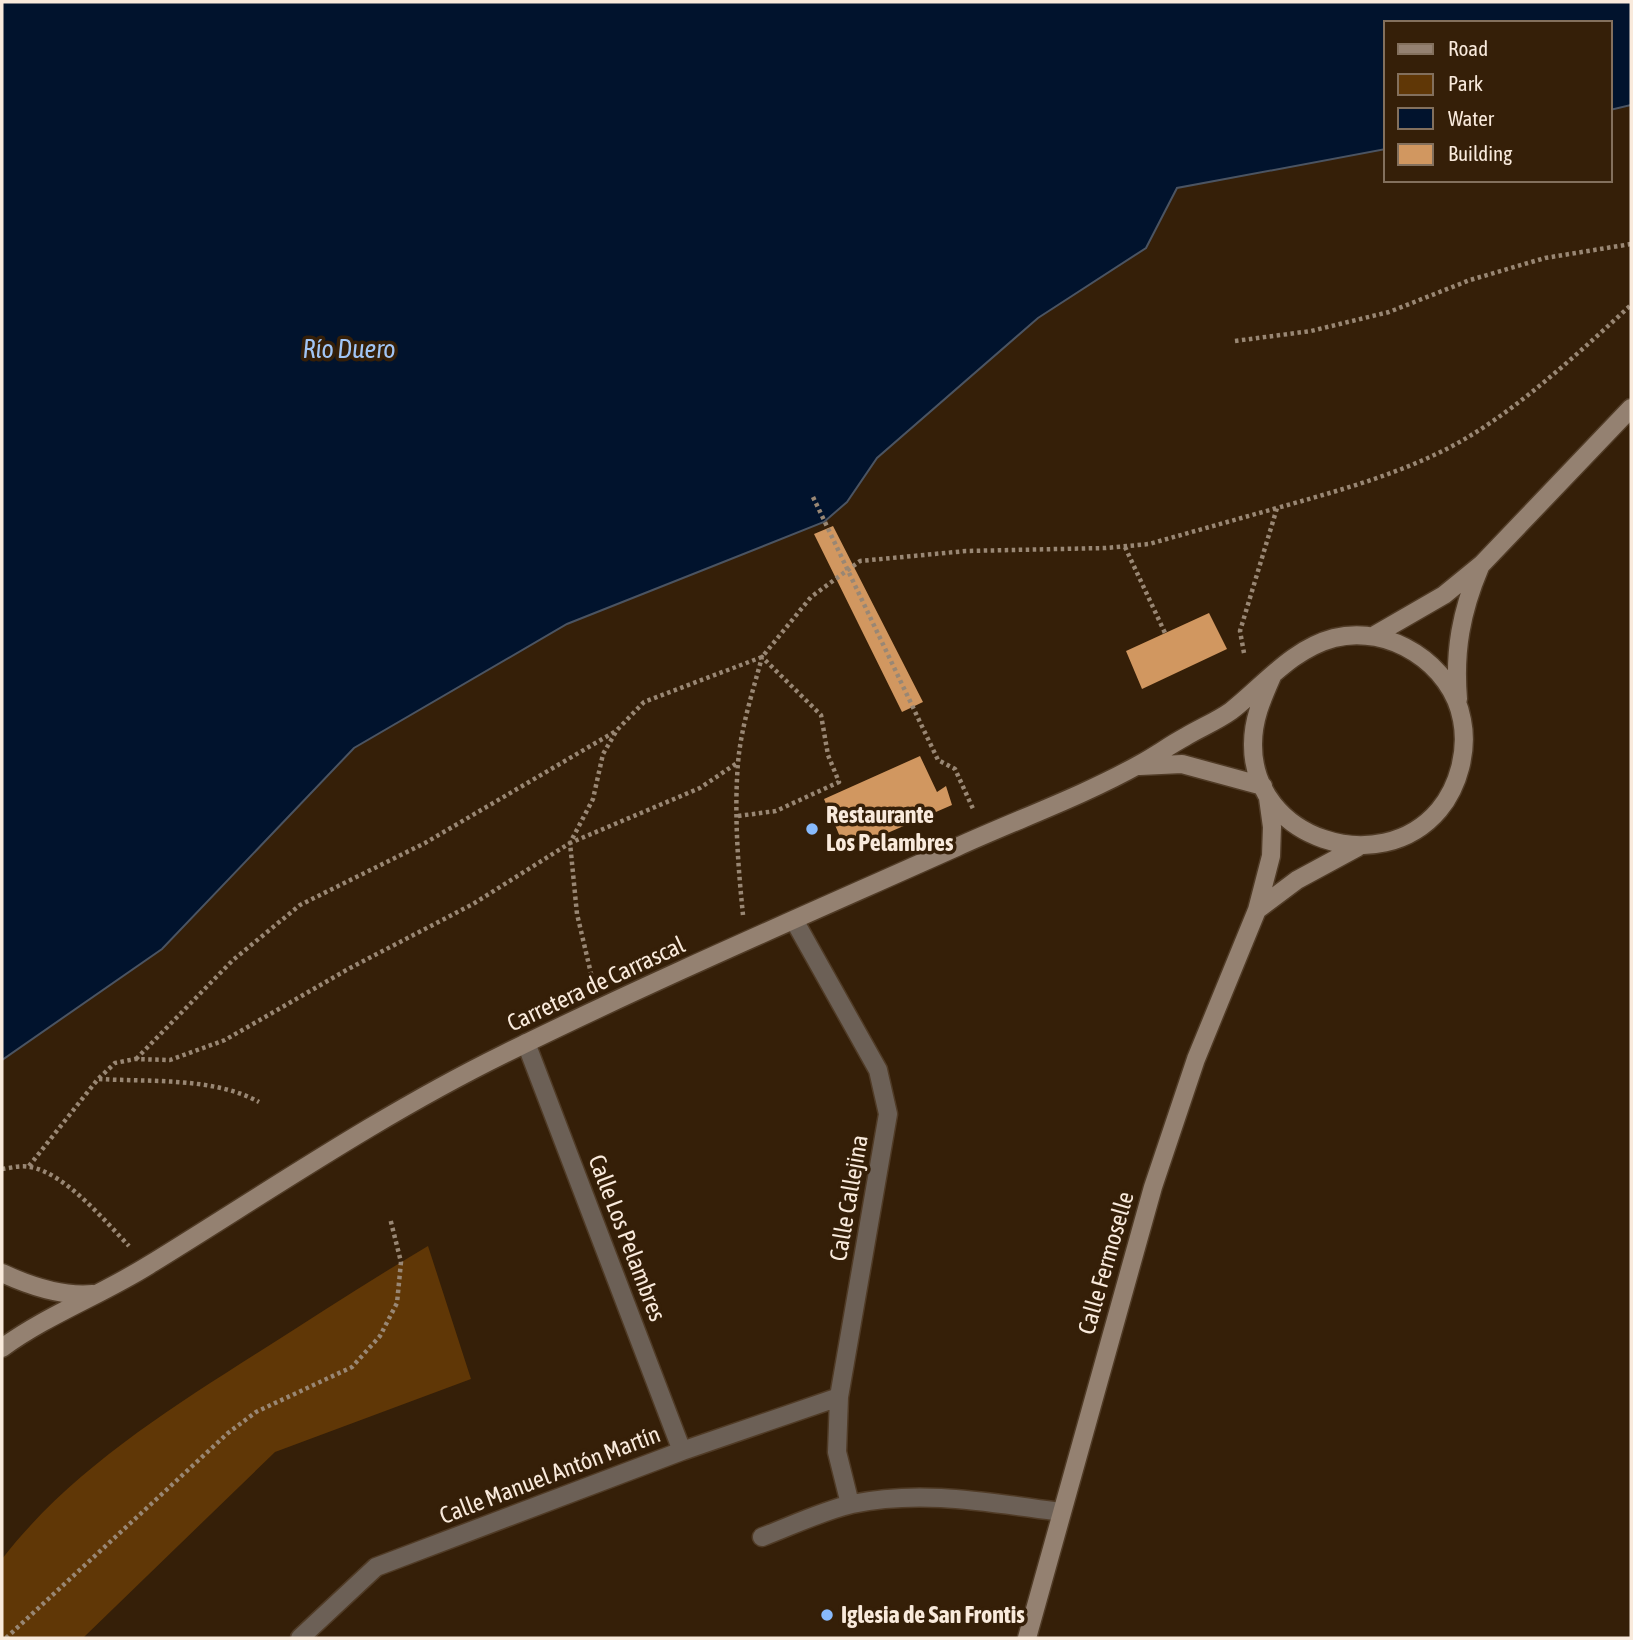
<svg xmlns="http://www.w3.org/2000/svg" width="1633" height="1640" font-family="'Asap Condensed',sans-serif">
  <rect width="100%" height="100%" fill="#351f08"/>
  <path fill="#603706" d="M428,1246L471,1379L275,1452L83,1638H2V1559C71,1470 168,1410 262,1350C317,1315 372,1279 428,1246Z"/>
  <path fill="#01132d" stroke="#4b5462" stroke-width="2" d="M2,2H1631V105L1610,110V23H1386V149L1177,188L1146,248L1038,318L877,458L847,502L824,522L567,624L354,748L162,949L2,1060Z"/>
  <path fill="#d19760" d="M833,526L923,702L902,712L814,534Z
    M1209,613L1227,649L1142,689L1126,651Z
    M920,756L937,792L946,786L952,805L846,851L824,799Z"/>
  <g fill="none" stroke-linecap="round" stroke-linejoin="round">
    <g stroke="#503b26" stroke-width="21">
      <path id="minor" d="M794,920L878,1070L888,1114L839,1397L837,1452L850,1504
        M526,1043L682,1451
        M762,1537C791,1526 822,1511 852,1504C923,1489 991,1503 1061,1512
        M300,1638L376,1567L682,1451L839,1397"/>
    </g>
    <g stroke="#503b26" stroke-width="21">
      <path id="secondary" d="M1373,636L1444,595L1482,564L1631,408
        M1458,699C1454,651 1461,612 1480,567
        M1140,766L1182,764L1263,786
        M1257,910L1297,880L1358,847
        M2,1273C30,1286 62,1297 93,1294
        M2,1348C47,1315 101,1295 149,1265C266,1193 380,1115 504,1054C652,981 805,915 957,847C1016,820 1083,796 1140,764C1155,756 1170,745 1185,737C1200,728 1217,721 1231,711C1264,685 1292,649 1334,638C1389,624 1452,664 1462,720C1468,750 1459,786 1439,810C1380,880 1252,839 1253,744C1253,718 1263,697 1273,674
        M1027,1638L1153,1187L1196,1059L1257,910L1271,856L1272,827L1268,798"/>
    </g>
    <path stroke="#998774" stroke-width="4.5" stroke-dasharray="3.5 3.5" stroke-linecap="butt" d="M1235,341L1311,331L1389,312L1470,280L1545,258L1631,244
      M813,497L938,760L955,769L974,811
      M1125,547L1165,633
      M1244,653L1240,631L1277,508C1341,490 1416,470 1473,434C1527,401 1584,348 1631,305
      M738,816L776,811L839,782L828,755L821,715L762,657C753,691 741,727 738,763C734,813 738,866 743,915
      M593,982L577,914L570,843L700,788L737,763
      M136,1059L233,960L300,905L425,843L616,731
      M99,1079C149,1082 214,1077 259,1102
      M29,1166L98,1079L115,1063L135,1059L170,1060L225,1040L350,968L473,904L570,843L593,799L603,754L617,730L644,702L762,657L811,597L860,561L966,551L1106,548L1149,544L1277,508
      M2,1169C10,1168 21,1165 30,1167C65,1173 105,1221 129,1246
      M6,1638L228,1433L256,1412L352,1367L380,1336L397,1303L401,1262L390,1218"/>
    <use href="#minor" stroke="#6c6056" stroke-width="18"/>
    <use href="#secondary" stroke="#948171" stroke-width="18"/>
  </g>
  <g fill="#88bafc" stroke="#351f08" stroke-width="2.5">
    <circle cx="812" cy="829" r="7"/>
    <circle cx="827" cy="1615" r="7"/>
  </g>
  <g text-anchor="middle" stroke-width="7" stroke-linejoin="round" paint-order="stroke">
    <g font-size="24" font-weight="bold" fill="#f9eadc" stroke="#351f08" text-anchor="start">
      <text x="826" y="823">Restaurante<tspan x="826" dy="28">Los Pelambres</tspan></text>
      <text x="841" y="1623">Iglesia de San Frontis</text>
    </g>
    <g font-size="24" fill="#f9eadc" stroke="#351f08">
      <text transform="translate(596 984) rotate(-25)" y="8">Carretera de Carrascal</text>
      <text transform="translate(849 1198) rotate(-80)" y="8">Calle Callejina</text>
      <text transform="translate(627 1238) rotate(69)" y="8">Calle Los Pelambres</text>
      <text transform="translate(1106 1263) rotate(-74)" y="8">Calle Fermoselle</text>
      <text transform="translate(550 1475) rotate(-21)" y="8">Calle Manuel Antón Martín</text>
    </g>
    <g font-size="26" font-style="italic" fill="#a1c5f5" stroke="#351f08">
      <text x="349" y="358">Río Duero</text>
    </g>
  </g>
  <rect width="1633" height="1640" fill="none" stroke="#f9eadc" stroke-width="7"/>
  <rect x="1384" y="21" width="228" height="161" fill="#351f08" stroke="#83705d" stroke-width="2"/>
  <rect x="1398" y="44" width="35" height="10" fill="#948171" stroke="#83705d" stroke-width="2"/>
  <text x="1448" y="56" font-size="21" fill="#f9eadc">Road</text>
  <rect x="1398" y="74" width="35" height="21" fill="#603706" stroke="#83705d" stroke-width="2"/>
  <text x="1448" y="91" font-size="21" fill="#f9eadc">Park</text>
  <rect x="1398" y="108" width="35" height="21" fill="#01132d" stroke="#83705d" stroke-width="2"/>
  <text x="1448" y="126" font-size="21" fill="#f9eadc">Water</text>
  <rect x="1398" y="144" width="35" height="21" fill="#d19760" stroke="#83705d" stroke-width="2"/>
  <text x="1448" y="161" font-size="21" fill="#f9eadc">Building</text>
</svg>
